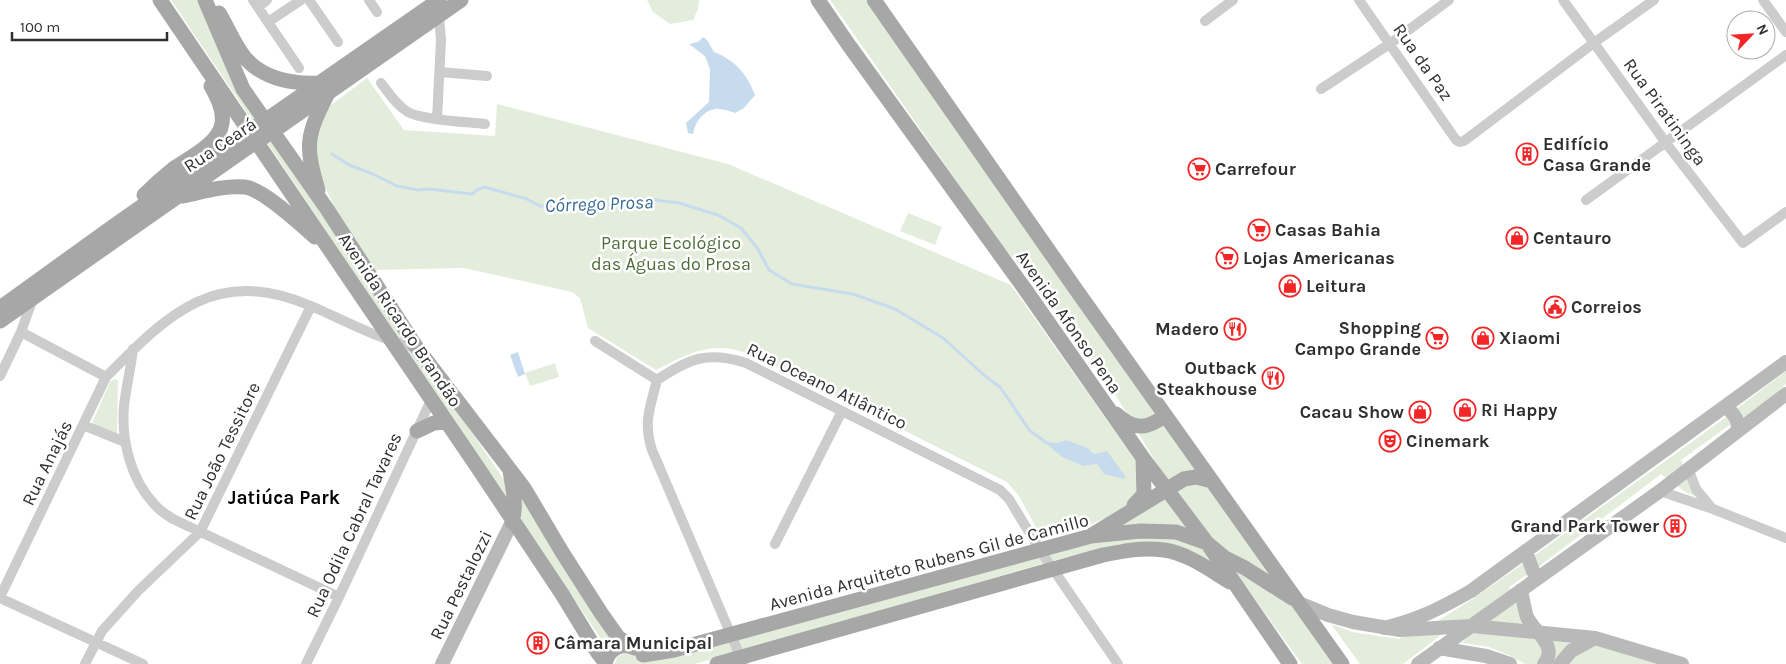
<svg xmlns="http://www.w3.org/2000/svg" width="1786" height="664" font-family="Karla,sans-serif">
  <rect width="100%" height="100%" fill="#fff"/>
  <path fill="#e4eddb" d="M171,0H198L229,71L502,477L518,491L620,644L607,648Z
    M647,0H699L698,9L693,20L670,24L653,12Z
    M830,0H865L978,158L1334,664H1302L1160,469L1113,391L1037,283L1002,246Z
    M367,78L404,130L495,136L497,104L728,164L1011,285L1138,464C1138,471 1140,480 1139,487C1133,515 1070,532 1047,538H1042L1019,496L1007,482L754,355C746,353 739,350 731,349C704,344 679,358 656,370L588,328L580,298L572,292L464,268L376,270L350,233L332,202L316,166L317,120L323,111Z
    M908,213L942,227L935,245L900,231Z
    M555,363L559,377L530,386L525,373Z
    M1786,371V384L1746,418L1728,426L1681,460L1698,497L1687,493L1661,474L1541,565L1509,587L1518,602L1524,625L1458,622L1403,664H1360L1331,624L1352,632L1398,639L1439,620L1474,598L1524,563L1722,420Z
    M114,379L118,380L117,433L114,435L92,423L110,382Z
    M1162,496L1223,575L1155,544H1121L1048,562L695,664H615L617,657C624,653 629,653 636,656L1043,554Z
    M1471,633L1533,636L1602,645L1669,664H1525L1511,656L1489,647L1462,643Z"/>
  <path fill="#c6dcee" d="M703,37L707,40L714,52C735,60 747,74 755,95L744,108L735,113C729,111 721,108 715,109C702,111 695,123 693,134L688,133L686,123L709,102L710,69L705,56L689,44L698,42Z
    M518,352L525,374L518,377L510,355Z
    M1066,440L1088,448L1091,452L1095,454L1107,451L1126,477L1124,479L1104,474L1097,464L1083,466L1062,457L1044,442L1058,443Z"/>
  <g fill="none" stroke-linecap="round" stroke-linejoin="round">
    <path stroke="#c6dcee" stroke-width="3" d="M332,154L349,165L373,174L397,186L418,190L429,189L472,194L477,190L484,187L527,199L540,206H557L571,200L581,205L600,206L640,198L679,203L718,215L741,228L758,249L769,270L792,284L853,294L895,309L943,338L985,376L1000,387L1030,431L1047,443"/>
    <path stroke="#ccc" stroke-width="10" d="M253,0L299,68
      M309,0L338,42
      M369,0L377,12
      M1359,0L1456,140L1460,142L1464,141L1595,42L1654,0
      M1563,0L1666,143L1743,243L1786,212
      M1763,0L1786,32
      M258,7L267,0
      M1205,21L1233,0
      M268,22L301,0
      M440,72L487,76
      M381,83C389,93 396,105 408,112C421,120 468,122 485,124
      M1321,89L1391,43L1449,0
      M437,119L441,40L439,17
      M1586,200L1786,55
      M21,332L106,377
      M595,341L657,380
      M133,349C131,368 126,387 124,406C121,441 131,480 155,505C160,511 167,515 173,519L339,597
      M0,376L21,332L33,298
      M83,425L125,442
      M1688,468L1696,489L1710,506
      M1660,491L1713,509L1786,538
      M775,544L842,411
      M0,597L106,377C170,312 216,266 311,306C346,321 380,340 417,348
      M0,598L143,664
      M743,663L652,450C643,422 650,408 657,380C690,358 707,351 746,363L1000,490L1009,499L1040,550L1118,664
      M85,664L102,631L138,591L200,532L311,306
      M306,664L339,597L431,400"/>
    <path stroke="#b9b9b9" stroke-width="14" d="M1726,406C1734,415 1740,420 1737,432
      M1526,552L1533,571L1537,578
      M1521,590C1523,599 1524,608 1527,617C1534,632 1559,646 1544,664
      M1299,603L1328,615L1353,622L1400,630L1472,626L1595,638L1682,664
      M1384,628C1420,619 1439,609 1471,591L1786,362
      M1439,648L1486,656L1510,664
      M442,664L512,522
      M1418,664L1660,491L1786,394
      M1560,664L1571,651L1595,638"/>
    <path stroke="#a7a7a7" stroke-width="15" d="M160,0L478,468L562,594L598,653L605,662
      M205,0L243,89L327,209L417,348L524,488L562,552L601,613L618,637L630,646
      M818,0L848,44L1027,292L1143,458L1207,543L1290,664
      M874,0L1077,291L1342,664
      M219,13C227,26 237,50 247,60C266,80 293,84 319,83
      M272,116L439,0
      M279,127L461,0
      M318,190C305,146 306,136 327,95
      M144,195C153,186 163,177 173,169C189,158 220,143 222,123C224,110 217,97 211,86
      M183,196C202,192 225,185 245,187C263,189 300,224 315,237
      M0,308L115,225L234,142
      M0,321L241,152
      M1116,414C1133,430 1148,430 1165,415
      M417,431L434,423L446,422
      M510,471C513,489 517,504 512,522
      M1134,505L1144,494L1143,458
      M1092,535L1184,479L1196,477L1212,481
      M643,655L674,650L1091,536L1141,531L1176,532L1207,543L1225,558L1245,568L1292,598
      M605,664C608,649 621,642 635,648
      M717,664L1103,555C1123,551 1143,547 1164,550C1187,553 1210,570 1230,582"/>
    <path stroke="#a7a7a7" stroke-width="15" d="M234,142L272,116
      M241,152L279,127"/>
  </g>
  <defs>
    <g id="building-ring" transform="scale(1.125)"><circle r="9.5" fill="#fff" stroke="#f22527" stroke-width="1.5"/><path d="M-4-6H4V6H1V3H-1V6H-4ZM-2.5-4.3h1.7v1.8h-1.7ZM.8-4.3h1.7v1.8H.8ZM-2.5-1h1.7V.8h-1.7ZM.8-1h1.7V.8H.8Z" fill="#f22527"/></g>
    <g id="supermarket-ring" transform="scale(1.125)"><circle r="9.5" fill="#fff" stroke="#f22527" stroke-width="1.5"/><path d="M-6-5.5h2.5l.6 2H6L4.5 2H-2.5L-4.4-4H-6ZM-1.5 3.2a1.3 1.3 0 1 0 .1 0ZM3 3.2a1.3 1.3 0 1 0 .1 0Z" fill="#f22527"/></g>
    <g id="shop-ring" transform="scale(1.125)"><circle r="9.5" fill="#fff" stroke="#f22527" stroke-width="1.5"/><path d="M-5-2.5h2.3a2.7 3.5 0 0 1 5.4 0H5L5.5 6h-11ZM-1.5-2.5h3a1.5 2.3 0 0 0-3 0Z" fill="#f22527"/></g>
    <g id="civic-ring" transform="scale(1.125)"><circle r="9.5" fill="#fff" stroke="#f22527" stroke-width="1.5"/><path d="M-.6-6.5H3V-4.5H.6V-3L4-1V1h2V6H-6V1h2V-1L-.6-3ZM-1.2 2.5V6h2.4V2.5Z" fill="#f22527"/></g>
    <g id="restaurant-ring" transform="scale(1.125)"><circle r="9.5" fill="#fff" stroke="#f22527" stroke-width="1.5"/><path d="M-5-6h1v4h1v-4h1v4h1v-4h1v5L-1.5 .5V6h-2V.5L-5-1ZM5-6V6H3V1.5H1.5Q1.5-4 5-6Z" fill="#f22527"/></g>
    <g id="theatre-ring" transform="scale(1.125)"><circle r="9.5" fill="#fff" stroke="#f22527" stroke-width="1.5"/><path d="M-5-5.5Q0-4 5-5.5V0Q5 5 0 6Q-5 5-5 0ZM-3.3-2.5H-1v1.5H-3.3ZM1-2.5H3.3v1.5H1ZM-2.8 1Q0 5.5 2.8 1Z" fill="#f22527"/></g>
  </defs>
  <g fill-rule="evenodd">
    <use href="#building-ring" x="1527" y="154"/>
    <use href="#supermarket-ring" x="1199" y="169"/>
    <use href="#supermarket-ring" x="1259" y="230"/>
    <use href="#shop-ring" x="1517" y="238"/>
    <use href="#supermarket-ring" x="1227" y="258"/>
    <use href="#shop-ring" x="1290" y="286"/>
    <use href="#civic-ring" x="1555" y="307"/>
    <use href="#restaurant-ring" x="1235" y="329"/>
    <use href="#supermarket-ring" x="1437" y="338"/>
    <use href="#shop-ring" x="1483" y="338"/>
    <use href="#restaurant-ring" x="1273" y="378"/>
    <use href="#shop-ring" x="1465" y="410"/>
    <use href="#shop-ring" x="1420" y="412"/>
    <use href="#theatre-ring" x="1390" y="441"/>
    <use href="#building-ring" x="1675" y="526"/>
    <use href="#building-ring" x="538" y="643"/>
  </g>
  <g text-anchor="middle" stroke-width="5" stroke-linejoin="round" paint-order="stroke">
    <g font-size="18" fill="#2f2f2f" stroke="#fff">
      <text transform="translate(1423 62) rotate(55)" y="6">Rua da Paz</text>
      <text transform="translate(1665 112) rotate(54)" y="6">Rua Piratininga</text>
      <text transform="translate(220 145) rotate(-34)" y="6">Rua Ceará</text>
      <text transform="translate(400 320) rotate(56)" y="6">Avenida Ricardo Brandão</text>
      <text transform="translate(1069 322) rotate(55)" y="6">Avenida Afonso Pena</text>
      <text transform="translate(827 386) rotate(26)" y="6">Rua Oceano Atlântico</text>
      <text transform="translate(222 451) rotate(-64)" y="6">Rua João Tessitore</text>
      <text transform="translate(47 463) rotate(-64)" y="6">Rua Anajás</text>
      <text transform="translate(354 525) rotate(-65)" y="6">Rua Odila Cabral Tavares</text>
      <text transform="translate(929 562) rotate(-15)" y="6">Avenida Arquiteto Rubens Gil de Camillo</text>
      <text transform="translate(461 585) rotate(-64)" y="6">Rua Pestalozzi</text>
    </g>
    <g font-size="18" font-weight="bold" fill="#2f2f2f" stroke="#fff" text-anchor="start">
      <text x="1543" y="150">Edifício<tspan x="1543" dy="21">Casa Grande</tspan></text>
      <text x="1215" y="175">Carrefour</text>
      <text x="1275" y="236">Casas Bahia</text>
      <text x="1533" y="244">Centauro</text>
      <text x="1243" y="264">Lojas Americanas</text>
      <text x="1306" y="292">Leitura</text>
      <text x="1571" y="313">Correios</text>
      <text x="1421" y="334" text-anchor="end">Shopping<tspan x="1421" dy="21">Campo Grande</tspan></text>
      <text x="1219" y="335" text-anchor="end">Madero</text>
      <text x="1499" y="344">Xiaomi</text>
      <text x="1257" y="374" text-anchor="end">Outback<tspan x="1257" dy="21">Steakhouse</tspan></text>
      <text x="1481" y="416">Ri Happy</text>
      <text x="1404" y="418" text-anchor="end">Cacau Show</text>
      <text x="1406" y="447">Cinemark</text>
      <text x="1659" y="532" text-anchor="end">Grand Park Tower</text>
      <text x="554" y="649">Câmara Municipal</text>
    </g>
    <g font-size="18" fill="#4e6e39" stroke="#fff">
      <text x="671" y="249">Parque Ecológico<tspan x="671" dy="21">das Águas do Prosa</tspan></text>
    </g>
    <g font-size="19" font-style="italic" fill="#376c97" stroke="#fff">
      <text transform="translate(599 203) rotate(-2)" y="7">Córrego Prosa</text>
    </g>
    <g font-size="19" font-weight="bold" fill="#000" stroke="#fff">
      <text x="284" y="504">Jatiúca Park</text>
    </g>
  </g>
  <g transform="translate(1751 35) rotate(65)"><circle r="24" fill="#ffffff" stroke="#acacac"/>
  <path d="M0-4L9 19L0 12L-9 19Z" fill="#f22527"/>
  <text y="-8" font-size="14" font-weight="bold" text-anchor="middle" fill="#2f2f2f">N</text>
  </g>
  <path d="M12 32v8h155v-8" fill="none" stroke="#2f2f2f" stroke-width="2.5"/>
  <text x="20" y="32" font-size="15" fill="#2f2f2f" stroke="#ffffff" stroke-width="4" paint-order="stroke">100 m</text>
</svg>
